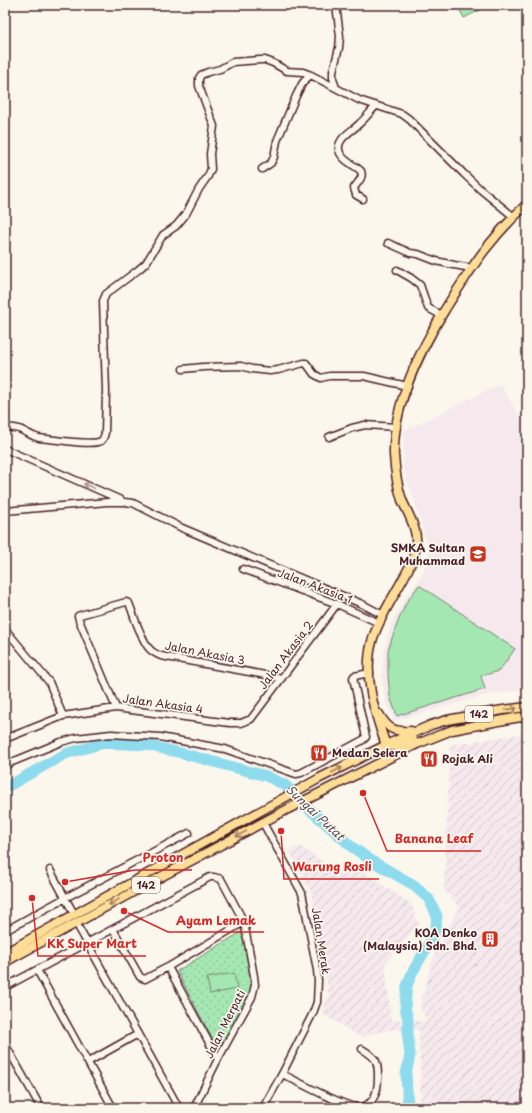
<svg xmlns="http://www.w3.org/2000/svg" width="532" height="1113" font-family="'Playpen Sans',sans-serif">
  <defs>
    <pattern id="industrial-furrows" width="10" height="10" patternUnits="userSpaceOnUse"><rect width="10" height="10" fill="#f6e9ee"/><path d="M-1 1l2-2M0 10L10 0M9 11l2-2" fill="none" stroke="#d4c7cc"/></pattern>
    <pattern id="cemetery-stones" width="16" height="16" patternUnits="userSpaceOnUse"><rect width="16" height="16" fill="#a4e7b2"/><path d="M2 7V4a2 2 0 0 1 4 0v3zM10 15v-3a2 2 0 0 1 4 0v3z" fill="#8fc699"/></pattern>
    <pattern id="park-dots" width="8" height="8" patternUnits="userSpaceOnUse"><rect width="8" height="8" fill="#a4e7b2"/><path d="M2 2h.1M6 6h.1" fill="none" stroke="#8fc699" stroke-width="1.8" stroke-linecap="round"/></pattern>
  </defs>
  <rect width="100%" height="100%" fill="#fbf7ec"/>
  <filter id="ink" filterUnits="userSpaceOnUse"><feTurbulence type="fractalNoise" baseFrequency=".025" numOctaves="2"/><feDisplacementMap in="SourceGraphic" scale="8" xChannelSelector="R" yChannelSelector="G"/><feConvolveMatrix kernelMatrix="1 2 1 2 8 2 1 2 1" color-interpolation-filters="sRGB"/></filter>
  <g filter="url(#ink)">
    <path fill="#f6e9ee" d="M500,384L527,428V689L487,695L394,721L386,702L382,677L384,652L391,624L402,603L417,583L428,561V547L415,502L403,469L404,431Z"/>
    <path fill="url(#industrial-furrows)" d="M527,733V1108H421L419,1030H390L361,1037L321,1013L329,996L311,892L289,851L300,846L342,875L363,871L411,904L419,924L385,964L391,1020L427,1021L420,1006L432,961L459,907L444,890L450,745Z"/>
    <path fill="url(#cemetery-stones)" stroke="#77836e" d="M457,5H490L464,18Z"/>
    <path fill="url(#park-dots)" stroke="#77836e" d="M241,932L247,942L251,994L219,1052L177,971Z"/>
    <path fill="#a4e7b2" stroke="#77836e" d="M419,585L515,649L499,671L481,676L485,689L397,716L390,697L388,676V650L397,624L406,603Z
      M234,973L237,989L210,994L207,978Z"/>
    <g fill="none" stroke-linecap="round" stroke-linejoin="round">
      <path stroke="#8fdbee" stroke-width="11" d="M5,788L65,754L104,743L146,745L181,753L266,776L285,785L309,809L352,847L372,861L412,884L429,899L437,916L436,925L434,935L412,973L407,986L406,995L405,1008L408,1019V1039L410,1055L406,1074L408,1108"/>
      <g stroke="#4a1f2b" stroke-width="9">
        <path id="minor" d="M336,88L333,78V71L339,48L340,36L336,5
          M262,169L271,163L274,157L277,141L296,96L302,84L307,78L311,75
          M363,199L356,195L354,188C357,183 364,178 361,171C355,165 344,162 340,153C334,140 351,132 359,124C365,119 370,112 376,106
          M388,243L404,250L410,253L418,254L436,261L454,265L471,268
          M397,270L411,278L420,285L428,308L441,315
          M183,369L203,367L241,366L252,369L270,371L278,370L304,363H306L314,374L321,378L329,376H364L407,386
          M5,428C23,426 24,434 39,438C51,439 92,446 101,441C104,439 104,436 105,433L106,391L103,301L106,294L138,270L146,263L163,235L176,226L186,214L199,189L208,176L211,169L210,154L214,126L199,86V78L201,75L208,72L220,69L233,62L260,60H265L273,63L287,71L303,72L311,75L359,100L402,114L409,119L464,174L481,190L514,217
          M329,437L352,428L365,425L397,427
          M5,449L121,500
          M5,511L107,502H124L133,503L182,528L362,604L383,615
          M243,569L337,604L379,623
          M5,629L49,682L63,716
          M116,708L79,620L78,616L80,615L126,602L129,603C134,616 140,636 148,647C151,652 156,654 161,656L282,678
          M5,739L63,716L116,708L230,723H241L251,719L337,604
          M5,765L61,742L76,738L111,734L160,737L225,749L296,774L301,773L363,740L366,737L353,678L354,676L370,673
          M263,823L302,893L306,913L317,970L318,981L317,1002L313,1013L282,1074L263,1108
          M50,870L74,914
          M76,923L179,1108
          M113,929L140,977L145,979L168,967L244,922
          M5,931L65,898L189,833
          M168,967L218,1059
          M37,970L113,1108
          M5,987L210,877H214L221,879L244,922L254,976L255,985L252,997L218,1059L194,1108
          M5,1044L41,1108
          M88,1062L138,1034
          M282,1074C297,1081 345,1108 359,1107C375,1106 378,1089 378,1077C378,1071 378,1066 376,1061C373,1056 367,1052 362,1049"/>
      </g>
      <g stroke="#4a1f2b" stroke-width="11">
        <path id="major" d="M379,714C388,729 393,732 411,731
          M386,745C374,712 362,673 373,638C378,623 386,609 394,595C402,580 414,563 416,545C418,529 408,514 402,500C397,485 395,471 394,455C392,399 430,331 460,286C469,272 478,258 488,246C500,231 513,217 527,204
          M386,745C396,749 403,744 413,740
          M5,953L320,778L386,745L431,725L447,720L503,710L527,707
          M5,962L155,880L288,809L417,744L452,730L509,719L527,716"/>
      </g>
      <use href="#minor" stroke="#fbf7ec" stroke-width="6"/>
      <use href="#major" stroke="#fedd96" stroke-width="8"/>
    </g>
    <defs><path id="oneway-shaft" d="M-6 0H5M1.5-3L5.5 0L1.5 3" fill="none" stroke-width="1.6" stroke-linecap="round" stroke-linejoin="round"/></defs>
    <use stroke="#ab9695" href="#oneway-shaft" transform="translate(89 486) rotate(-156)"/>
    <g stroke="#a47e60">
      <use href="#oneway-shaft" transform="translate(511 709) rotate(-6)"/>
      <use href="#oneway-shaft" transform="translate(337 770) rotate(-27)"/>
      <use href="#oneway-shaft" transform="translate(241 834) rotate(152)"/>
      <use href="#oneway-shaft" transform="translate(114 902) rotate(151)"/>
    </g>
  </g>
  <defs>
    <g id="school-square" transform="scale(0.9)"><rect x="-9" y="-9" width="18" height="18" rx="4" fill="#c8321e" stroke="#fbf7ec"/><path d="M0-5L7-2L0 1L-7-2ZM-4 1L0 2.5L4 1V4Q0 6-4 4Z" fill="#fff"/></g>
    <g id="restaurant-square" transform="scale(0.9)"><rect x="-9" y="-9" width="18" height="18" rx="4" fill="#c8321e" stroke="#fbf7ec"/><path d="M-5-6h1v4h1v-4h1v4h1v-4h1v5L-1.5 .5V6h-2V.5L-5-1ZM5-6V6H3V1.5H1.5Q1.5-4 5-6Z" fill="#fff"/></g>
    <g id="building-square" transform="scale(0.9)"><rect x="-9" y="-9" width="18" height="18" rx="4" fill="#c8321e" stroke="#fbf7ec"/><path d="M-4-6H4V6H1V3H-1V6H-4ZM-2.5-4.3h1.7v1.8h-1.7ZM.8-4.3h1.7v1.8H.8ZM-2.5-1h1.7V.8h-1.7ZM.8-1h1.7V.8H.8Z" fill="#fff"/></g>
  </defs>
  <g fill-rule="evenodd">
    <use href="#school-square" x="478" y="554"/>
    <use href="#restaurant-square" x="319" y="753"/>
    <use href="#restaurant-square" x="429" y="759"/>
    <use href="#building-square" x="490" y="939"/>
  </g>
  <g text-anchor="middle" stroke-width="3.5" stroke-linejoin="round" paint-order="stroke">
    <g fill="#fbf7ec" stroke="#7f6065" stroke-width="1">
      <rect x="465" y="706" width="28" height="16" rx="3"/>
      <rect x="132" y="877" width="28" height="16" rx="3"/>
    </g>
    <g font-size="10" font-weight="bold" fill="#4a1f2b">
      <text x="479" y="718">142</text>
      <text x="146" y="889">142</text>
    </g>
    <g font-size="11" font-weight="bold" fill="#4a1f2b" stroke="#fbf7ec" text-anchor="end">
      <text x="465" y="552">SMKA Sultan<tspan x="465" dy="13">Muhammad</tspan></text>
      <text x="332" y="757" text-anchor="start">Medan Selera</text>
      <text x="442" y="763" text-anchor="start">Rojak Ali</text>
      <text x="477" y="937">KOA Denko<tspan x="477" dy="13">(Malaysia) Sdn. Bhd.</tspan></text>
    </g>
    <g font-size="11" fill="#4a1f2b" stroke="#fbf7ec">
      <text transform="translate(315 586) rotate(21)" y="4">Jalan Akasia 1</text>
      <text transform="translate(205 653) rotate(11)" y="4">Jalan Akasia 3</text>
      <text transform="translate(286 655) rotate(-53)" y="4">Jalan Akasia 2</text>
      <text transform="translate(163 704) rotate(8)" y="4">Jalan Akasia 4</text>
      <text transform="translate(321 941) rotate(81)" y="4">Jalan Merak</text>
      <text transform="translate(225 1024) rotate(-63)" y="4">Jalan Merpati</text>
    </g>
    <g font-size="12" font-style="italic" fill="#5b4e5c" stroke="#fbf7ec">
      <text transform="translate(315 813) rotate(43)" y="4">Sungai Putat</text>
    </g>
  </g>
  <path fill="none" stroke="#d62828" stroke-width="1.5" d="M363 793L387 851H481M65 882L135 870H192M281 831L284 879H379M124 911L168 932H264M32 898L38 956H146"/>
  <g fill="#d62828" stroke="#fbf7ec" stroke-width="1.5">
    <circle cx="363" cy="793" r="4"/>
    <circle cx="65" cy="882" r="4"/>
    <circle cx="281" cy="831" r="4"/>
    <circle cx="124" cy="911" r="4"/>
    <circle cx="32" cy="898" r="4"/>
  </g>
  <g font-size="12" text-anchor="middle" font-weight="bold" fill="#d62828" stroke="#fbf7ec" stroke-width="3.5" stroke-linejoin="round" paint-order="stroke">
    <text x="434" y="843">Banana Leaf</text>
    <text x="163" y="862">Proton</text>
    <text x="332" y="871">Warung Rosli</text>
    <text x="216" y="925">Ayam Lemak</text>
    <text x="92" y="948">KK Super Mart</text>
  </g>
  <rect width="532" height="1113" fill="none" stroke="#fbf7ec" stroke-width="20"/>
  <rect x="10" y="10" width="512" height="1093" fill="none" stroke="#4a1f2b" stroke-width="1.5" filter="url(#ink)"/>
</svg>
